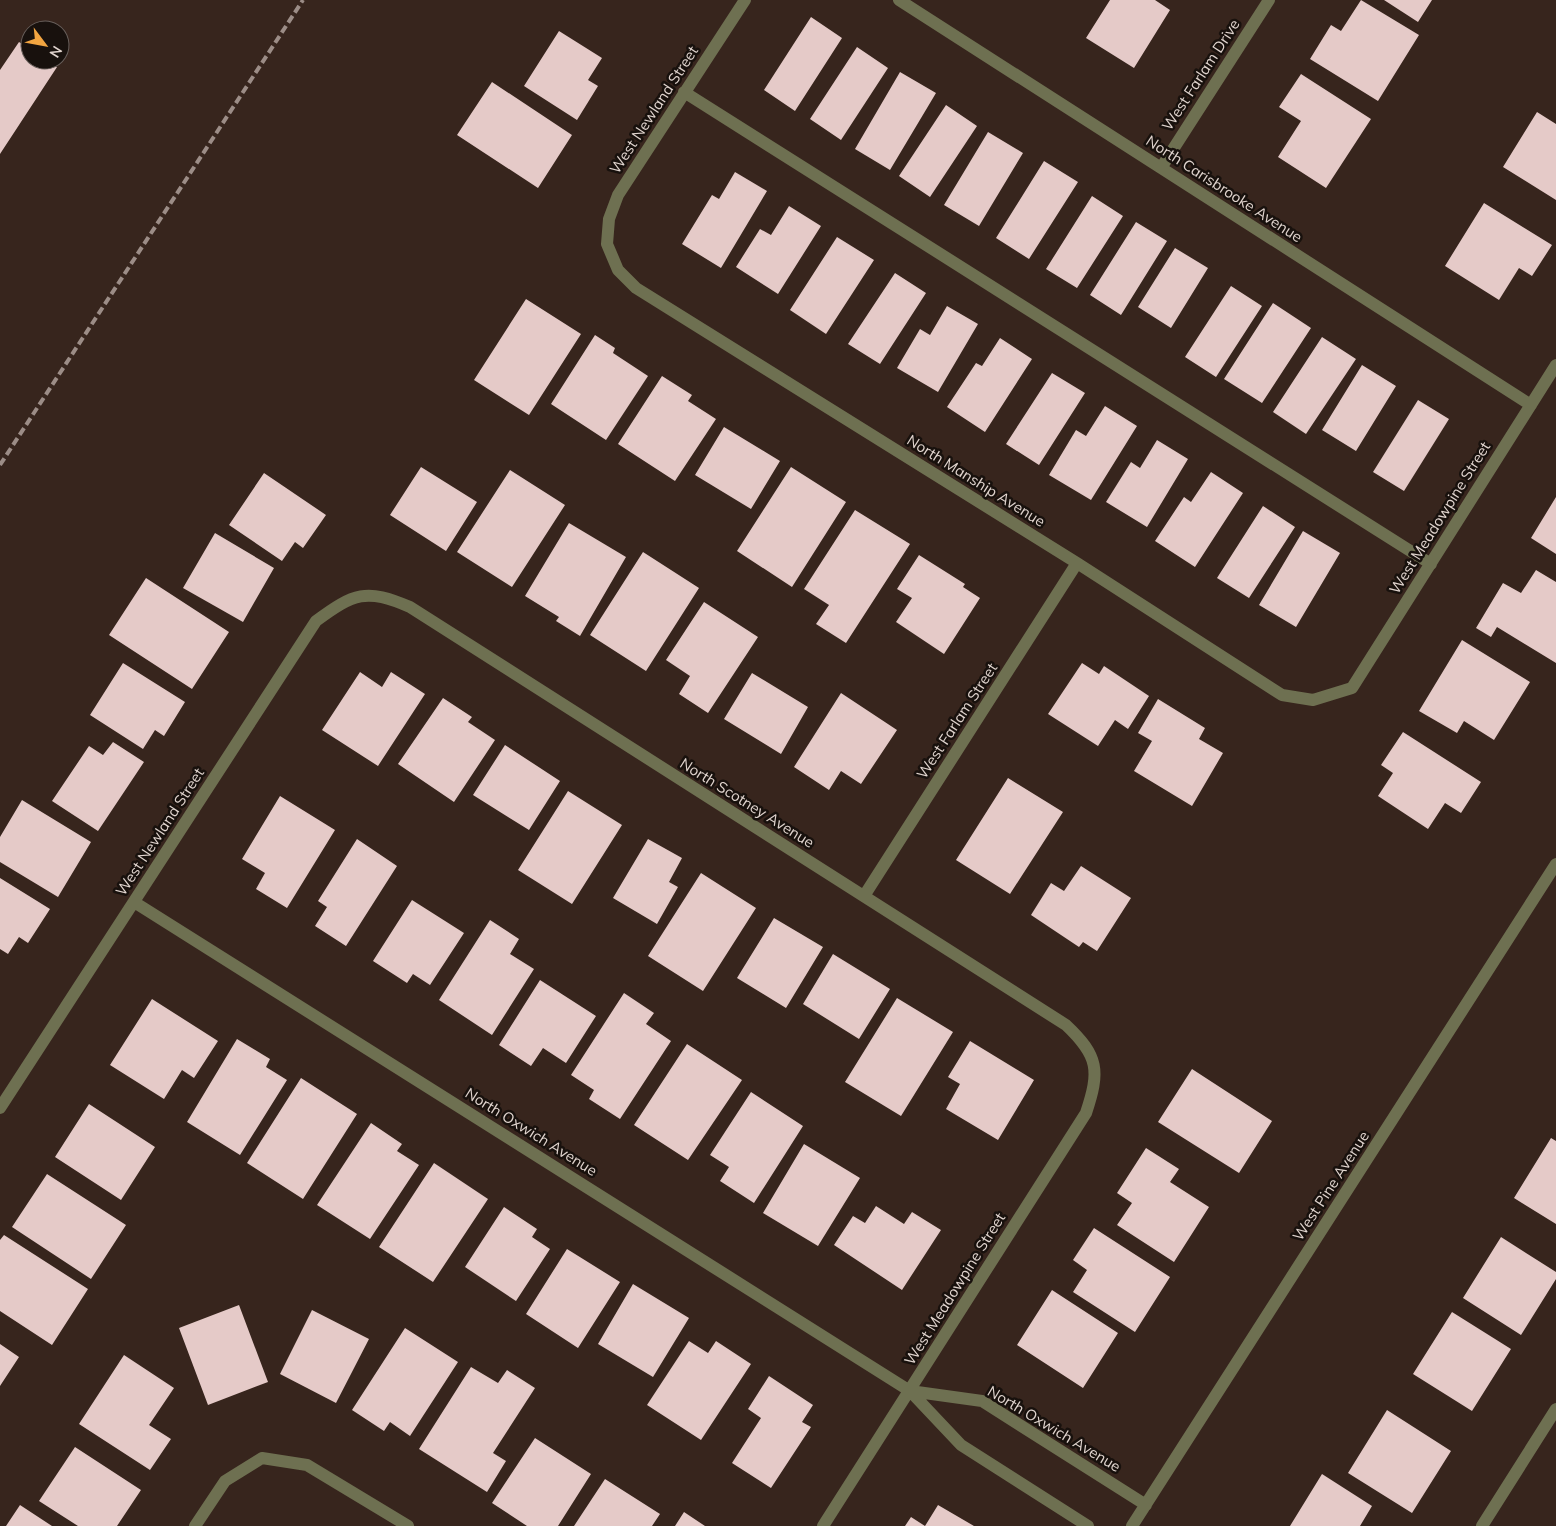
<svg xmlns="http://www.w3.org/2000/svg" width="1556" height="1526" font-family="Mulish,sans-serif">
  <rect width="100%" height="100%" fill="#37251d"/>
  <path fill="#e5cac8" d="M1110,0H1155L1170,10L1134,68L1086,38Z
    M1361,0L1419,35L1378,101L1310,59L1331,25L1341,31Z
    M1384,0H1432L1418,22Z
    M811,17L842,38L795,111L764,90Z
    M559,31L602,58L588,80L598,86L577,120L524,86Z
    M19,42L30,49V60H46L57,67L0,154V70Z
    M857,47L888,68L841,140L810,119Z
    M900,72L936,93L890,170L855,149Z
    M1301,74L1371,119L1326,188L1278,157L1301,121L1279,107Z
    M492,82L572,135L538,188L457,135Z
    M946,105L977,126L930,197L899,176Z
    M1537,112L1556,124V200L1503,167Z
    M988,132L1023,153L979,226L944,205Z
    M1044,161L1078,182L1029,259L996,238Z
    M735,172L767,191L721,268L682,244L712,195L719,199Z
    M1092,196L1123,216L1077,288L1046,269Z
    M1484,203L1552,245L1532,276L1519,268L1499,300L1445,266Z
    M789,206L821,226L778,294L736,267L760,229L771,235Z
    M1136,222L1167,241L1121,315L1090,295Z
    M837,237L874,260L826,334L790,310Z
    M1175,248L1208,268L1171,328L1138,307Z
    M895,273L926,293L880,364L848,344Z
    M1231,286L1262,306L1216,377L1185,357Z
    M526,299L581,334L529,415L474,380Z
    M1273,303L1311,328L1262,403L1224,379Z
    M947,306L978,324L938,392L897,368L920,329L930,335Z
    M595,335L615,348L613,353L648,376L606,440L551,404Z
    M1322,337L1356,359L1306,434L1273,412Z
    M1000,338L1032,359L985,432L947,407L976,363L982,366Z
    M1362,365L1396,386L1356,451L1322,430Z
    M1052,373L1085,393L1039,465L1006,444Z
    M662,376L692,395L688,401L716,419L675,481L618,444Z
    M1418,400L1449,419L1404,491L1373,472Z
    M1105,406L1137,426L1091,500L1049,475L1076,430L1086,436Z
    M724,427L780,461L751,509L695,475Z
    M1157,440L1188,459L1147,527L1106,502L1131,462L1140,468Z
    M421,467L477,502L446,551L390,515Z
    M791,467L846,502L792,587L737,551Z
    M510,470L565,505L512,587L457,552Z
    M1211,472L1243,493L1195,567L1155,541L1184,497L1191,502Z
    M264,473L326,515L303,548L295,542L282,561L229,525Z
    M1556,497V554L1531,538Z
    M1263,506L1295,527L1249,598L1217,578Z
    M855,510L910,544L846,643L816,624L829,605L804,589Z
    M569,523L626,557L580,636L556,621L559,617L525,596Z
    M1303,531L1340,553L1296,627L1259,605Z
    M215,533L274,568L243,622L183,588Z
    M643,552L699,588L646,671L590,635Z
    M919,555L965,584L963,587L980,598L944,654L896,622L912,598L897,589Z
    M1536,570L1556,582V663L1497,627L1491,637L1476,628L1503,583L1521,593Z
    M146,578L229,632L192,689L109,635Z
    M704,602L758,637L708,713L679,694L690,676L666,660Z
    M1462,640L1530,682L1494,740L1464,721L1457,733L1419,711Z
    M123,663L185,702L164,736L155,730L143,749L90,715Z
    M1082,663L1099,674L1104,666L1149,696L1128,729L1115,720L1098,746L1048,714Z
    M360,672L382,687L391,672L425,694L378,766L322,730Z
    M752,673L808,707L781,754L724,719Z
    M841,693L897,730L861,784L841,771L829,790L794,767Z
    M443,698L472,717L468,722L495,740L454,802L398,764Z
    M1158,699L1205,728L1199,739L1223,753L1192,806L1134,771L1152,741L1138,733Z
    M1403,732L1481,782L1461,813L1445,803L1428,829L1378,796L1393,773L1381,765Z
    M113,742L144,762L98,831L52,801L89,746L103,755Z
    M505,745L560,781L529,830L473,795Z
    M1008,778L1063,812L1010,894L956,860Z
    M568,791L622,825L572,904L518,870Z
    M280,796L335,830L287,908L256,889L265,873L242,859Z
    M22,800L91,842L58,897L0,862V837Z
    M357,839L397,866L346,946L315,926L327,907L318,901Z
    M648,839L682,858L669,882L678,887L657,924L613,898Z
    M1081,866L1131,898L1097,951L1083,942L1079,947L1031,915L1051,883L1064,891Z
    M701,873L756,908L703,991L648,956Z
    M0,878L50,909L28,943L19,937L8,954L0,949Z
    M412,900L464,933L430,985L413,974L407,983L373,961Z
    M774,918L823,947L786,1008L737,978Z
    M490,920L519,939L510,954L534,969L492,1035L439,1000Z
    M833,954L890,989L859,1039L803,1004Z
    M540,980L596,1016L566,1063L543,1048L531,1066L499,1045Z
    M624,993L654,1013L646,1024L671,1041L620,1119L589,1099L594,1090L571,1075Z
    M897,998L953,1032L901,1116L845,1082Z
    M152,999L218,1041L194,1078L182,1070L164,1099L110,1065Z
    M237,1039L270,1059L266,1067L287,1080L240,1155L187,1122Z
    M970,1041L1034,1080L998,1140L946,1109L960,1084L948,1077Z
    M687,1044L742,1080L688,1160L634,1125Z
    M1192,1069L1272,1121L1239,1173L1158,1122Z
    M301,1078L357,1114L303,1199L247,1163Z
    M751,1092L803,1126L754,1203L720,1181L729,1167L710,1155Z
    M89,1104L155,1147L121,1200L55,1157Z
    M371,1123L402,1144L397,1151L419,1165L370,1239L317,1205Z
    M1551,1138L1556,1141V1224L1514,1198Z
    M804,1144L860,1178L818,1246L763,1213Z
    M1146,1148L1179,1169L1170,1182L1209,1207L1174,1262L1117,1225L1132,1203L1117,1193Z
    M434,1163L488,1199L433,1282L379,1247Z
    M47,1174L126,1225L91,1279L12,1227Z
    M876,1206L904,1224L912,1212L941,1230L902,1290L834,1245L853,1216L865,1223Z
    M504,1207L537,1229L532,1237L550,1249L516,1301L465,1267Z
    M1094,1228L1170,1277L1135,1332L1073,1292L1087,1270L1073,1260Z
    M4,1235L88,1289L52,1345L0,1311V1240Z
    M1501,1237L1556,1272V1279L1521,1335L1463,1298Z
    M567,1249L620,1282L578,1348L526,1314Z
    M633,1284L689,1318L653,1377L598,1344Z
    M1052,1290L1118,1333L1083,1388L1017,1345Z
    M239,1305L268,1382L208,1405L179,1328Z
    M312,1310L369,1339L336,1403L280,1374Z
    M1452,1312L1511,1349L1472,1411L1413,1374Z
    M405,1328L458,1362L410,1436L390,1422L384,1431L352,1410Z
    M689,1341L708,1353L716,1341L751,1364L701,1440L647,1405Z
    M0,1344L19,1357L0,1386Z
    M124,1355L174,1388L149,1425L171,1439L150,1470L79,1424Z
    M471,1367L498,1383L507,1370L535,1388L493,1453L506,1461L487,1492L419,1449Z
    M769,1376L813,1405L802,1422L811,1427L771,1488L732,1463L761,1418L748,1409Z
    M1387,1410L1451,1451L1412,1513L1348,1473Z
    M535,1438L591,1474L558,1526H527L492,1503Z
    M75,1447L141,1490L117,1526H78L39,1501Z
    M1322,1474L1372,1506L1360,1526H1290Z
    M605,1479L660,1514L652,1526H574Z
    M20,1505L52,1526H6Z
    M938,1505L974,1526H925Z
    M684,1512L705,1526H675Z
    M911,1517L925,1526H905Z"/>
  <g fill="none" stroke-linecap="round" stroke-linejoin="round">
    <path stroke="#6e7051" stroke-width="12" d="M745,0L618,195L609,219L607,244L618,270L636,288L1077,563L1282,695L1313,700L1352,688L1556,365
      M899,0L1531,405
      M684,92L1431,564
      M1161,168L1269,0
      M864,896L1077,563
      M134,902L910,1391L961,1445L1088,1526
      M0,1108L316,621C354,593 366,588 410,607L1066,1025C1099,1056 1100,1071 1086,1113L823,1526
      M910,1391L982,1401L1146,1505
      M195,1526L225,1481L262,1458L307,1465L408,1526
      M1132,1526L1556,864
      M1482,1526L1556,1409"/>
    <path stroke="#9c8d87" stroke-width="4" stroke-dasharray="8 4" stroke-linecap="butt" d="M0,465L303,0"/>
  </g>
  <g text-anchor="middle" stroke-width="5" stroke-linejoin="round" paint-order="stroke">
    <g font-size="15" fill="#e1d5cf" stroke="#18110d">
      <text transform="translate(1201 75) rotate(-57)" y="5">West Farlam Drive</text>
      <text transform="translate(654 110) rotate(-57)" y="5">West Newland Street</text>
      <text transform="translate(1224 189) rotate(33)" y="5">North Carisbrooke Avenue</text>
      <text transform="translate(976 481) rotate(32)" y="5">North Manship Avenue</text>
      <text transform="translate(1440 518) rotate(-58)" y="5">West Meadowpine Street</text>
      <text transform="translate(957 721) rotate(-57)" y="5">West Farlam Street</text>
      <text transform="translate(747 803) rotate(32)" y="5">North Scotney Avenue</text>
      <text transform="translate(160 832) rotate(-57)" y="5">West Newland Street</text>
      <text transform="translate(531 1132) rotate(32)" y="5">North Oxwich Avenue</text>
      <text transform="translate(1331 1186) rotate(-57)" y="5">West Pine Avenue</text>
      <text transform="translate(955 1289) rotate(-58)" y="5">West Meadowpine Street</text>
      <text transform="translate(1054 1429) rotate(31)" y="5">North Oxwich Avenue</text>
    </g>
  </g>
  <g transform="translate(45 45) rotate(122)"><circle r="24" fill="#18110d" stroke="#685f5b"/>
  <path d="M0-4L9 19L0 12L-9 19Z" fill="#f2a541"/>
  <text y="-8" font-size="14" font-weight="bold" text-anchor="middle" fill="#e1d5cf">N</text>
  </g>
</svg>
